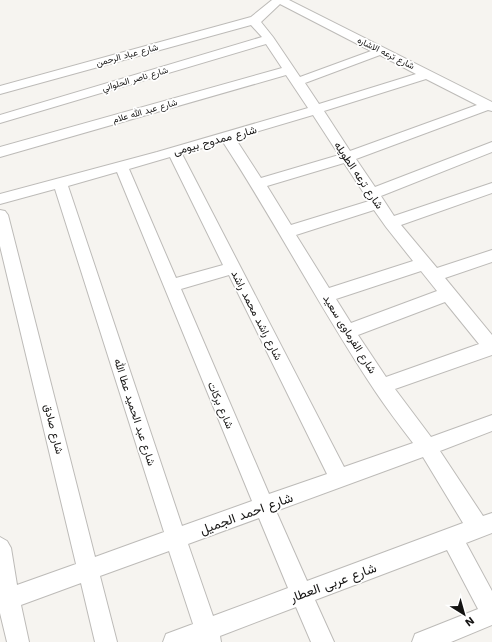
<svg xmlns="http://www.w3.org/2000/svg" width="492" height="642" font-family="'Work Sans',Vazirmatn,sans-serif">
  <rect width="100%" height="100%" fill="#f6f4f0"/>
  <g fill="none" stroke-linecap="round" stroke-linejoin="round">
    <g stroke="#bdbbb8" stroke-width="2">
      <path id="minor" d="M272,0H289L492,102V111L488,110L356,159L375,187L492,142V152L381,196L394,216L492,183V193L401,225L437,268L492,250V262L445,278L492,335V355L395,389L431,437L492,415V431L440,451L483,516L492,513V533L466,543L492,591V625L451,642H412L415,634L478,609L447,550L315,600L334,642H311L296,607L220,636L221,642H163L166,634L193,624L169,551L100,576L117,642H95L81,583L21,605L29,642H7L0,613V537L7,541L11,548L17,585L76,564L0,246V210L5,211L8,215L95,557L164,532L55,189L0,204V194L157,152L308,108L286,75L0,157V147L282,68L266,44L0,123V115L262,37L251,25L0,94V86L251,17ZM280,4L371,51L300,77L273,37L261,22ZM380,55L416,74L319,104L305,83ZM426,79L477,105L350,151L324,111ZM313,115L339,155L261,178L235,138ZM223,142C276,223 321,310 375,391C387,409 400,426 413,443L344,467L182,154ZM170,157L223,265L176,278L129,169ZM344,163L369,201L291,225L267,186ZM117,172L252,501L182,526L68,186ZM374,210L386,227L413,261L329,288L296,235ZM421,271L437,291L351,323L336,299ZM229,275L327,474L269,494L181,289ZM445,302L479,344L386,377L358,335ZM423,457L463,523L307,581L276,511ZM259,518L288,588L213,616L188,544Z"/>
    </g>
    <use href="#minor" fill="#fff" fill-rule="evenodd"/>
  </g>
  <g text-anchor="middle" stroke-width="3.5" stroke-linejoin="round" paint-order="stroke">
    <g font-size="9" fill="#141312" stroke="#fff">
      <text transform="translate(386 53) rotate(26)" y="3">شارع ترعه الاشاره</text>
      <text transform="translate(127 55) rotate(-15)" y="3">شارع عباد الرحمن</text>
      <text transform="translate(135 79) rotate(-16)" y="3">شارع ناصر الحلواني</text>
      <text transform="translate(145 111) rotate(-16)" y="3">شارع عبد الله علام</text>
    </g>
    <g font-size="11" fill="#141312" stroke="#fff">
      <text transform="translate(215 140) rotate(-15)" y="4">شارع ممدوح بيومى</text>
      <text transform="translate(359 175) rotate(56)" y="4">شارع ترعه الطويله</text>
      <text transform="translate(257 315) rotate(63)" y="4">شارع راشد محمد راشد</text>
      <text transform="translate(350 334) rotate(58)" y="4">شارع الفرماوى سعيد</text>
      <text transform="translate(221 405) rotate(67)" y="4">شارع بركات</text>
      <text transform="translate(135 412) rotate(72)" y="4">شارع عبد الحميد عطا الله</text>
      <text transform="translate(54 429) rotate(76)" y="4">شارع صادق</text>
    </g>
    <g font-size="13" fill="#141312" stroke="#fff">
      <text transform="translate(246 513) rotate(-20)" y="5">شارع احمد الجميل</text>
      <text transform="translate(333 582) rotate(-20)" y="5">شارع عربى العطار</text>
    </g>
  </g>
  <g transform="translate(464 614) rotate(143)" stroke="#ffffff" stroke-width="3" paint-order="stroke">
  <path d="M0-3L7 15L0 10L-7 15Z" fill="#141312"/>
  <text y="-6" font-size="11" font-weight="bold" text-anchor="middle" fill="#141312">N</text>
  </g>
</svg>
